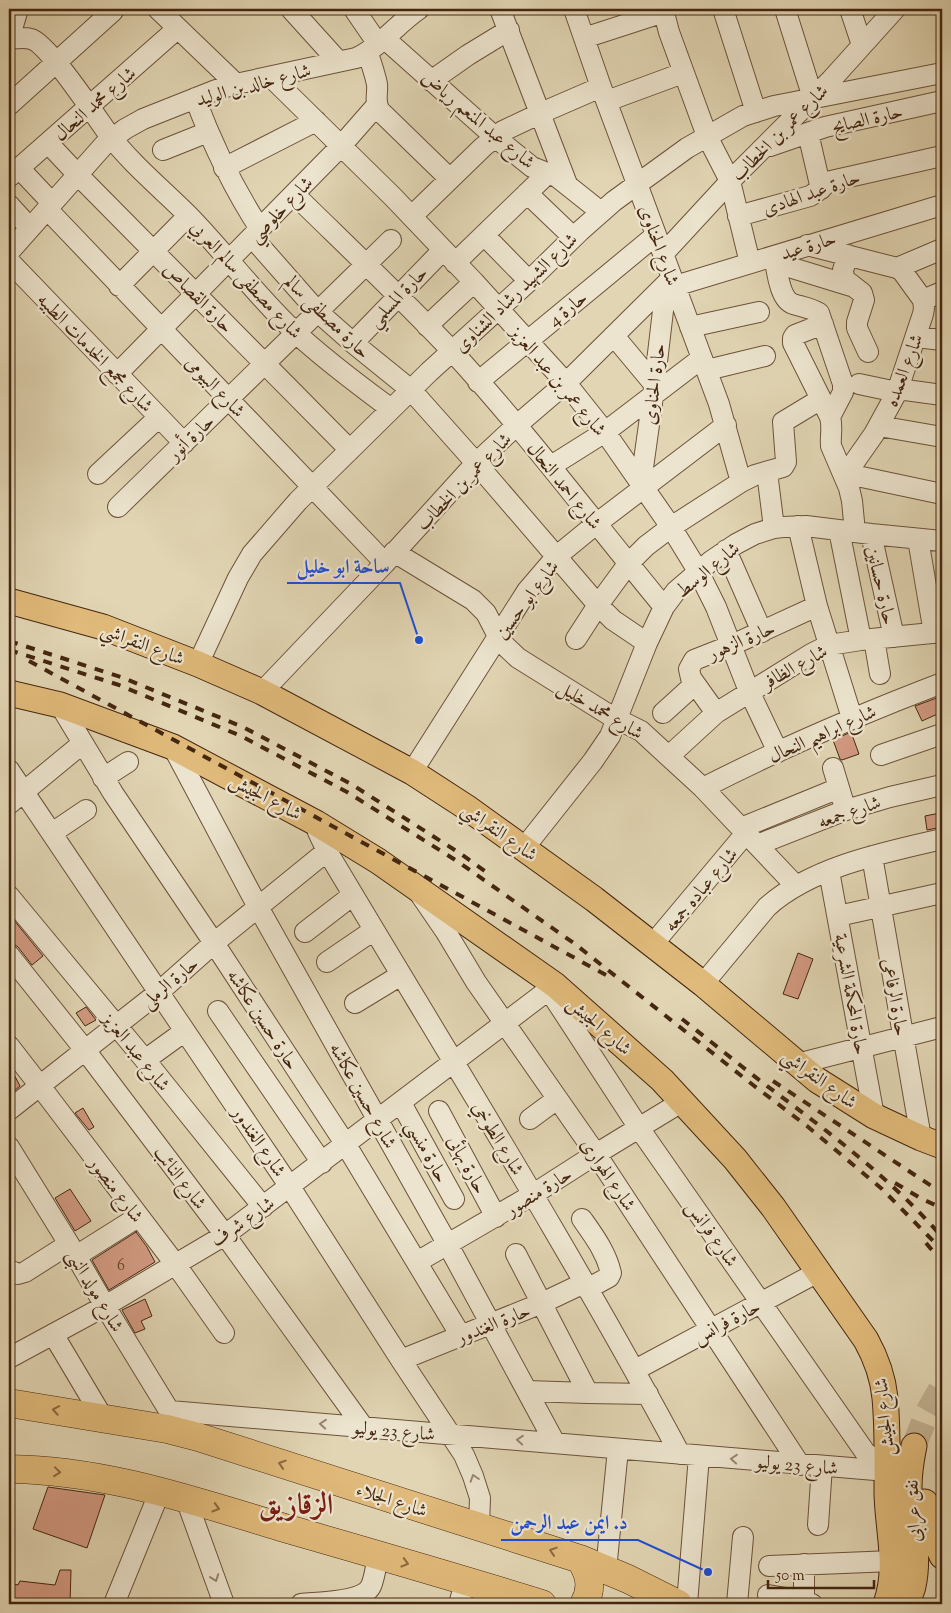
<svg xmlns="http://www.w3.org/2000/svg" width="951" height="1613" font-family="'Sorts Mill Goudy',Amiri,serif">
  <rect width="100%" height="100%" fill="#e1d5b3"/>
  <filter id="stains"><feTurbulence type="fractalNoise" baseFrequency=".004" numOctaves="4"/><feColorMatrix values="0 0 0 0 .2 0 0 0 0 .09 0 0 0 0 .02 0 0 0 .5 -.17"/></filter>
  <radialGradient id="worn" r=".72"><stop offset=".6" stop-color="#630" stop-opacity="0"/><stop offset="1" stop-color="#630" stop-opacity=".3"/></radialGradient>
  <path fill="#d29a82" stroke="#452610" d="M942,696V712L922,721L915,706Z
    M851,732L859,754L842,760L840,759L833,740Z
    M940,813L942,827L927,830L925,816Z
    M9,914L43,956L32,965L18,947L14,944L9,943Z
    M798,953L813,959L798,999L783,994Z
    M86,1007L96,1020L85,1026L76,1013Z
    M9,1065L20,1086L9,1095Z
    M83,1108L94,1127L89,1130L75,1113Z
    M70,1189L91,1221L75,1231L55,1198Z
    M136,1232L147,1247L155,1262L109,1290L92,1260Z
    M145,1299L152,1316L141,1321L145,1329L135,1333L122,1310Z
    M48,1487L105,1495L87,1548L33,1529Z
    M60,1570H71L70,1604H9V1583L18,1585L20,1581L55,1585Z"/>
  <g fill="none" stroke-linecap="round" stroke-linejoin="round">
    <path stroke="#c2b292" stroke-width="25" stroke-dasharray="25 12" stroke-linecap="butt" d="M914,1446L927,1413L942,1387"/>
    <g stroke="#6c5239" stroke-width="22">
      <path id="minor" d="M158,9L236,84
        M291,9L338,61
        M354,9L378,44
        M500,9L567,184
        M574,9L601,87L719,404L741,482
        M663,9L669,32L707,136L730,181L750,263
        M723,9L756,112
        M785,9L813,98
        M850,9L862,45
        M9,38C16,39 24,37 31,39C47,43 95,115 107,132C131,164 161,188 189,216C226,254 257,297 296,333C326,361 359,385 391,409
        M384,38L495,137L532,167L557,177L601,212
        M584,38L664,12
        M9,39L18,9
        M368,53C371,63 375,74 377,84C378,94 374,102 380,111L450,179
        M272,78L393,197L474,282L566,383L605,432L671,527L698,571L716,607L749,691L778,752
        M431,81L468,55L509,30
        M195,98C213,146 232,186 260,229
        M607,101L683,73
        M9,105L113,11
        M808,133L821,189
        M48,143L78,175L350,450
        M770,146L825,127L942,101
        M163,150L208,132
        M19,168L52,203
        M224,168L316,121
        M9,177L178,28
        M527,193L573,237
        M294,194C347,246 401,297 452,351C527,433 594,522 664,607
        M9,205L30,228
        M47,209L385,563
        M412,216L483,147L503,131L541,113L601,87
        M738,216L810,196C818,192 823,185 831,181L942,156
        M484,235L529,281
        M252,237L318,312L353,343L411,390L476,463L598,605L613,620L647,643
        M807,245L897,268L902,271L923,300L924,308L923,314L897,392L874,434L846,474
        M9,252L104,145L125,129L143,119L216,90L236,84L356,58C380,47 397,24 419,9
        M663,254L735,176L831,80L895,9
        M848,255L843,270L844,279L862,293L864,300L857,322V328L868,352
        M774,256C777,269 779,299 793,304C803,307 811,308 819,313L843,384V392L830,417
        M774,256L789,267L851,286
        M9,261L184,443
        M455,263L548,173
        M897,268L942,249
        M119,286L188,216
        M675,286L942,205
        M923,300L942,292
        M823,324L795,335L793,338V343L830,417C833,428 830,435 831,446L849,488L852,501L855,532
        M427,326L474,282
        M690,327L759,312
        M614,336L654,384
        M916,337L942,340
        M353,343L443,250
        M707,370L765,356
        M117,374L341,146L376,106
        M478,382L656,235
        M859,384L897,392
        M898,389L942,395
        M879,426L942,437
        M551,466L605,432L702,358
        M767,472L774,528
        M843,473L942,494
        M98,474L159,417
        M641,482L653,396L666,285
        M118,507L391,240
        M798,526L817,606L852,718
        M839,530L861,640
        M871,534L894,637
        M918,539L934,633
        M726,550L762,632
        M394,552L473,600L486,613L501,642L518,658L611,716L641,731L703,788L795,885
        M576,639L598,605L628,564L646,546L671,527L741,482L755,475L783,467L786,462L783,422L821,399
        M874,639L880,674
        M198,664L238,578L252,554L298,501L429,372L529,281L580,231L614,201L687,148L743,116L774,106L942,73
        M262,692L385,563L476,463L517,425L566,383L672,278
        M60,705L113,793L214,943L346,1145L461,1336
        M663,713L695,684
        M716,713L691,678L689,669L694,660L732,645L817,606
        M173,747L258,907L448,1245L555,1443
        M881,755L942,734
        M669,756L716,713L811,654L829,645L861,640L942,632
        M833,768L843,801
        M9,770L290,1187L401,1360L464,1455L473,1476L480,1498L479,1526
        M412,772L527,591L557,556L596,524L726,425
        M103,778L128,762
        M703,788C781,748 861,714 942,683
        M9,804L83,743
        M316,823L318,832L327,851C446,1051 570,1249 680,1454
        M741,828L839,788
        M52,833L86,810
        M757,845L846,810L890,797L942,785
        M524,848L593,761L610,736L647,643L664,607L676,591L711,561L736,544L755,534L774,528L783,527L806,526L871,534L942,541
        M872,856L921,1138
        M829,871L874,1116
        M420,894L446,932L476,982L596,1154L800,1465
        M9,896L145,1060L263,1207
        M838,916L942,893
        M305,932L353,895
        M653,944L746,833
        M9,955L85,1050L225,1235L364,1428
        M327,962L374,930
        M703,984L767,907C811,867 885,852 942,839
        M549,990L639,1128L865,1452L876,1461L887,1467
        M355,1003L401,975
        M218,1011L322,1163
        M9,1046L40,1086L176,1265L224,1333
        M145,1060L185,1031
        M797,1064L942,1027
        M401,1103L454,1199
        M9,1110L159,992L214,943L327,851
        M439,1111L496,1217
        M530,1119L557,1099
        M9,1147L69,1244L105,1306L176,1422
        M582,1219C594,1236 606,1252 611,1273L609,1277L587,1289
        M516,1254L588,1393
        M76,1256L138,1217
        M417,1262L532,1195L596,1154L683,1101
        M9,1270L18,1274L25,1272L69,1244
        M53,1334L103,1418
        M9,1358L105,1306L225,1235L555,985
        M401,1360L542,1303L584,1283
        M635,1370L818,1272
        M527,1391L588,1393L648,1394
        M170,1411L887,1471
        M186,1499L224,1604
        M818,1525L822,1466
        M804,1564V1601
        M769,1566L893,1561
        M606,1570L618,1449
        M768,1595L804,1601L812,1604
        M114,1604L160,1491
        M301,1604C318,1602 363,1603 371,1586C375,1577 376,1565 378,1555
        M459,1604L466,1580
        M687,1604L699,1456
        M737,1604L743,1537"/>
    </g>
    <g stroke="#452610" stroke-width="27">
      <path id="major" d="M9,601L103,627L198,664L262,692L412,772L466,807L594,899L703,984L817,1080L874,1116L921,1138L942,1146
        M9,693L60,705L173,747L316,823L378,861L555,985L662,1080L735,1159L773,1207L866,1340C876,1358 883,1377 885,1398C888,1430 887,1462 887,1494C888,1532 899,1567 886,1604
        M925,1502C927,1522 934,1538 942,1556
        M905,1604C908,1599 912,1592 913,1586C920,1555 911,1520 909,1489C909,1474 911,1460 914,1446"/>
    </g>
    <g stroke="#452610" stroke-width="29">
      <path id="highway" d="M9,1403L167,1429L198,1437L580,1559L628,1579L678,1604
        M9,1469C104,1470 191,1500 281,1527C368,1552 455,1577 542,1604
        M580,1559C590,1574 593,1588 584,1604"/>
    </g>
    <use href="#minor" stroke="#ece4ce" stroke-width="20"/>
    <use href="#major" stroke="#e0ba7a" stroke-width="25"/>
    <use href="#highway" stroke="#e0ba7a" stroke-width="28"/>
    <path stroke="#452610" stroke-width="4" stroke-dasharray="9 9" stroke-linecap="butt" d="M9,641L121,677L243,727L351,784L461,854L486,872
      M9,650L119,685L241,736L347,792L457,861L575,944L753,1085L807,1126L882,1189L942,1250
      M29,661L606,975
      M682,1019C709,1040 736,1062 763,1083C826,1130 891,1178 942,1237
      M773,1081L942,1193
      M895,1183L922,1199L942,1208
      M926,1243L942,1262"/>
  </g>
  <defs><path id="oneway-chevron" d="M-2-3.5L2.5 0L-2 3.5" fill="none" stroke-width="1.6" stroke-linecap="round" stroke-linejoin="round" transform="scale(1.25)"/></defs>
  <g stroke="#8b6940">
    <use href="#oneway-chevron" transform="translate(56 1410) rotate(-170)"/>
    <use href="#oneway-chevron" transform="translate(282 1464) rotate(-162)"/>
    <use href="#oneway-chevron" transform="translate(57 1472) rotate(6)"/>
    <use href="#oneway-chevron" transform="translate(216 1508) rotate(16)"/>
    <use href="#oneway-chevron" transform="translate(553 1551) rotate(-162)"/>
    <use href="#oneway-chevron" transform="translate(405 1563) rotate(16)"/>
  </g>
  <g stroke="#98856f">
    <use href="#oneway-chevron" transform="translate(323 1424) rotate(-175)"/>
    <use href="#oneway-chevron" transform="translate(520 1440) rotate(-176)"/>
    <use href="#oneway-chevron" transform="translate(734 1459) rotate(-175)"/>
    <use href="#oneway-chevron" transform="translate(474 1478) rotate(-108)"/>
    <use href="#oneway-chevron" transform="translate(215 1578) rotate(70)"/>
  </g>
  <g text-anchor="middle" stroke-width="4.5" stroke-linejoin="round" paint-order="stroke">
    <g font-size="16" fill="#68432c">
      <text x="121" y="1270">6</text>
    </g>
    <g font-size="19" fill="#452610" stroke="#ece4ce">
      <text transform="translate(253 84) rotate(-15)" y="7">شارع خالد بن الوليد</text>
      <text transform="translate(94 103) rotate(-41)" y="7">شارع محمد النحال</text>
      <text transform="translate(867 118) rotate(-13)" y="7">حارة الصايح</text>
      <text transform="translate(479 119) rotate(40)" y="7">شارع عبد المنعم رياض</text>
      <text transform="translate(779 132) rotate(-45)" y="7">شارع عمر بن الخطاب</text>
      <text transform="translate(811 192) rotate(-19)" y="7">حارة عبد الهادى</text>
      <text transform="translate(280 209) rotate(-46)" y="7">شارع خلوصي</text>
      <text transform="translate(660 245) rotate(70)" y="7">شارع الحناوى</text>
      <text transform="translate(808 245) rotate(-17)" y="7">حارة عيد</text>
      <text transform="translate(247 279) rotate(47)" y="7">شارع مصطفى سالم العربي</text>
      <text transform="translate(515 292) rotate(-44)" y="7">شارع الشهيد رشاد الشناوى</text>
      <text transform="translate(397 296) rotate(-46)" y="7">حارة المسلمي</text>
      <text transform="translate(199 297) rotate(45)" y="7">حارة القصاص</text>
      <text transform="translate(567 308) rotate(-39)" y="7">حارة 4</text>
      <text transform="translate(328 316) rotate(44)" y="7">حارة مصطفى سالم</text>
      <text transform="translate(96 352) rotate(46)" y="7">شارع مجمع الخدمات الطبيه</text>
      <text transform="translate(903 370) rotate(-69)" y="7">شارع العمده</text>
      <text transform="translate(559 380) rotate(50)" y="7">شارع عمر بن عبد العزيز</text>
      <text transform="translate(653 384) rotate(-83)" y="7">حارة الحناوى</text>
      <text transform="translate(216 386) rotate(46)" y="7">شارع البيومى</text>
      <text transform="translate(190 437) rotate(-44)" y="7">حارة أنور</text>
      <text transform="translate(463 481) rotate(-46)" y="7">شارع عمر بن الخطاب</text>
      <text transform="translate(565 485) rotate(51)" y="7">شارع احمد النحال</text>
      <text transform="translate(707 569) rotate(-39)" y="7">شارع الوسط</text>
      <text transform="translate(882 585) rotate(77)" y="7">حارة حسانين</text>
      <text transform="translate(526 599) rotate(-53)" y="7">شارع ابو حسين</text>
      <text transform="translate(741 640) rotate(-23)" y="7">حارة الزهور</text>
      <text transform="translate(143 643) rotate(21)" y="7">شارع النقراشي</text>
      <text transform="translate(794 666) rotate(-29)" y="7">شارع الظافر</text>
      <text transform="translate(601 709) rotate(31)" y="7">شارع محمد خليل</text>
      <text transform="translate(822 733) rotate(-24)" y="7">شارع ابراهيم النحال</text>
      <text transform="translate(266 796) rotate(28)" y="7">شارع الجيش</text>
      <text transform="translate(849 811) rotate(-19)" y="7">شارع جمعه</text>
      <text transform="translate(500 831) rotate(35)" y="7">شارع النقراشي</text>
      <text transform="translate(700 889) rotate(-50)" y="7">شارع عباده جمعه</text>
      <text transform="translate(169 982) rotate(-40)" y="7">حارة الرملى</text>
      <text transform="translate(852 994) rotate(80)" y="7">حارة المحكمة الشرعية</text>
      <text transform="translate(896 997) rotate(80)" y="7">حارة الرفاعى</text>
      <text transform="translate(264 1019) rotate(57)" y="7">حارة حسين عكاشه</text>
      <text transform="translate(600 1025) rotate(41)" y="7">شارع الجيش</text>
      <text transform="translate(137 1051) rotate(51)" y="7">شارع عبد العزيز</text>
      <text transform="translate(820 1078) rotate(36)" y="7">شارع النقراشي</text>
      <text transform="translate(364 1095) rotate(61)" y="7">شارع حسين عكاشه</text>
      <text transform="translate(499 1138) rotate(59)" y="7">شارع الطوخي</text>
      <text transform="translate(260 1141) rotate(56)" y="7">شارع الغندور</text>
      <text transform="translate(428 1151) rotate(61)" y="7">حارة منسي</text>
      <text transform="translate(468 1164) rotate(62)" y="7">حارة بهائى</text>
      <text transform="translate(609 1174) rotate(56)" y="7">شارع الهوارى</text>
      <text transform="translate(181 1177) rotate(53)" y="7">شارع النائب</text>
      <text transform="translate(117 1189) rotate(53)" y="7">شارع منصور</text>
      <text transform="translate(538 1191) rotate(-32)" y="7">حارة منصور</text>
      <text transform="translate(242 1221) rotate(-35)" y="7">شارع شرف</text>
      <text transform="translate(713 1233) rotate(55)" y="7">شارع فرانس</text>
      <text transform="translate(96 1290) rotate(59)" y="7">شارع مولد النبى</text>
      <text transform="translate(726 1321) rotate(-28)" y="7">حارة فرانس</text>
      <text transform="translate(493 1323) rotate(-22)" y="7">حارة الغندور</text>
      <text transform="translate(883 1417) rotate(-95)" y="7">شارع الجيش</text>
      <text transform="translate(394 1430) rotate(5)" y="7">شارع 23 يوليو</text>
      <text transform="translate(797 1464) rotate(5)" y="7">شارع 23 يوليو</text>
      <text transform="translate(392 1499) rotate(18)" y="7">شارع الجلاء</text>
      <text transform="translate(912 1511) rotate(-93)" y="7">نفق عرابى</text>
    </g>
    <g font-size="29" font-weight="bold" fill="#7a1f14" stroke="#ece4ce">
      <text x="296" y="1514">الزقازيق</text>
    </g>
  </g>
  <path fill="none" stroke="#1d4ed8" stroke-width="2" d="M419 640L400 583H287M708 1572L638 1540H501"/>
  <g fill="#1d4ed8" stroke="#ece4ce" stroke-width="2">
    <circle cx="419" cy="640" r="5"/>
    <circle cx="708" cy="1572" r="5"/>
  </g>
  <g font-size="20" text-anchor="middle" font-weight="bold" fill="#1d4ed8" stroke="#ece4ce" stroke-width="4.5" stroke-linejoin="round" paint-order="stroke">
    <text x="343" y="573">ساحة ابو خليل</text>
    <text x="569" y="1529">د. ايمن عبد الرحمن</text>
  </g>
  <rect width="951" height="1613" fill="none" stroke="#e1d5b3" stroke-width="30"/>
  <rect x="10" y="10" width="931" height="1593" fill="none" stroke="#452610" stroke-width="2.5"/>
  <rect x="15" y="15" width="921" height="1583" fill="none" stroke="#452610"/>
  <path d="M768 1580v8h106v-8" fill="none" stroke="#452610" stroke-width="2.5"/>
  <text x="776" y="1580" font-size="15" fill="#452610" stroke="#ece4ce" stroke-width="4" paint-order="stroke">50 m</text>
  <rect width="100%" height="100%" filter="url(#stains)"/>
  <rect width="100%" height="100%" fill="url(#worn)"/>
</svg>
